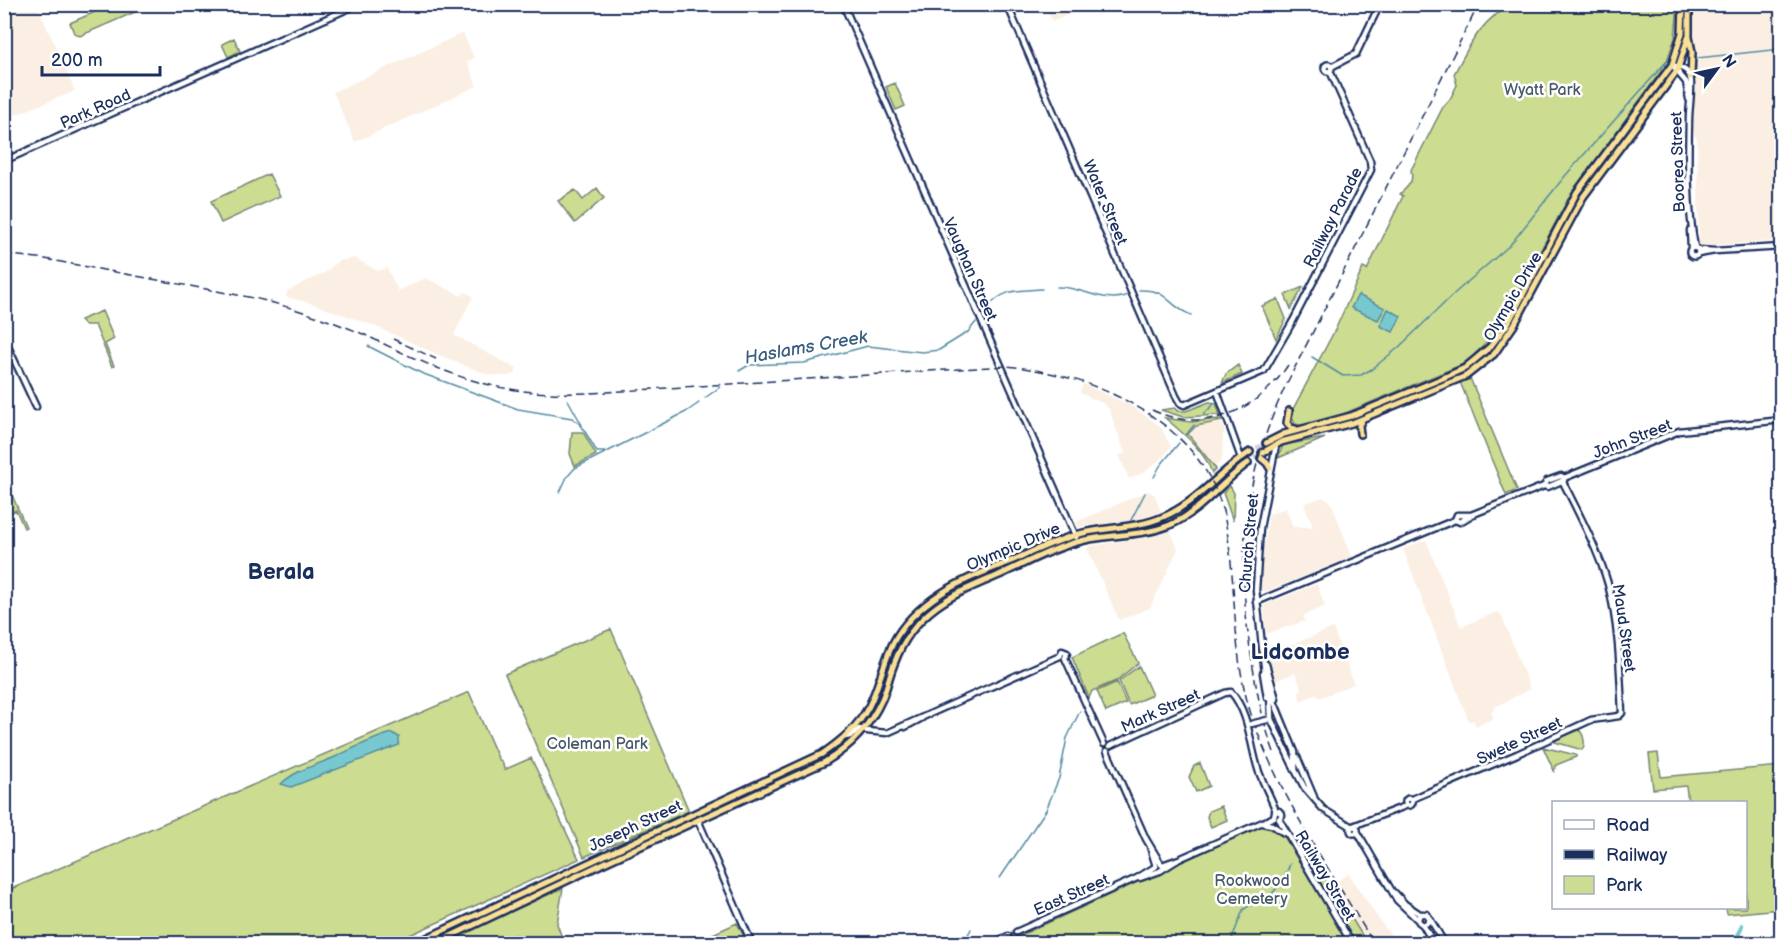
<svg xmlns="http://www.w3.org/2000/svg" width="1786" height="948" font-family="'Balsamiq Sans',sans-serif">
  <rect width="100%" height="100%" fill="#fff"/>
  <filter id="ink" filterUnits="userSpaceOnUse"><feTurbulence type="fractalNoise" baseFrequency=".0167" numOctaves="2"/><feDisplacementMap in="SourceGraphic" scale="12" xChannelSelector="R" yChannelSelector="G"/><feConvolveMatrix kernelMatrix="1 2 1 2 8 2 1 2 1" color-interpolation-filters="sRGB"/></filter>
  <g filter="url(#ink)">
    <path fill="#fbefe3" d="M5,4L37,5L75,91L5,119Z
      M1045,5H1091L1052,21Z
      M1689,5H1781V241L1701,246L1699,244L1697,138L1689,128Z
      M463,33L474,58L467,62L477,86L355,142L333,92Z
      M354,258L378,271L387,268L398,291L426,278L462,296L465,292L473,296L454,335L517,369L515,374L509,376L489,375L446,358L372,325L310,303L286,297L287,291L326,272L338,261Z
      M1083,384L1130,405L1160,426L1171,447L1163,457L1145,472L1129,479L1119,455L1125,453L1109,409L1104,404L1080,393Z
      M1222,421L1225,434H1223L1222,460L1219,464L1214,466L1188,434L1196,426Z
      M1148,491L1155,495L1161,512L1135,520L1078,527L1076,522Z
      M1322,497L1331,502L1352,557L1265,592L1261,589V568L1269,514L1286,508L1293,527H1313L1304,504Z
      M1170,530L1178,549L1150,608L1119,620L1087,548L1090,546L1155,536Z
      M1426,540L1461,627L1497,612L1501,614L1530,689L1493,708L1494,711L1491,712L1494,718L1476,726L1473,720L1469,722L1403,549Z
      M1317,584L1325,606L1303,616L1305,621L1266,634L1264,605Z
      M1333,628L1354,684L1319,698L1317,694L1301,701L1298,692L1302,690L1295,673L1275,681L1268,654Z
      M1349,874L1381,923L1398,943H1367L1331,885Z"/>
    <path fill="#ccdc90" stroke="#748677" stroke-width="1.5" d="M113,4L151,5L80,36L74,33L70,23Z
      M1512,5H1678L1675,38L1665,66L1572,192L1501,324C1490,341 1478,353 1461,365L1343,414L1304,426L1295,424L1292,417L1293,409L1336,328L1363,268L1367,270L1403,196L1400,194C1408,186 1414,183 1411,170L1443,107L1450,99L1457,85L1454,74C1469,46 1482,18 1512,5Z
      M234,38L240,51L228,57L222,44Z
      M895,83L905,106L896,110L886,87Z
      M269,174L280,196L221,223L211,201Z
      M597,188L604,198L575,223L558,201L575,190L583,200Z
      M1303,287L1291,309L1285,295Z
      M1278,299L1286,319L1276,339L1262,306Z
      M102,311L114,339L105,344L114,366L112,367L95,325H85L80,320Z
      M1238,365L1242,374L1222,383L1226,374Z
      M1470,378L1517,490L1506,495L1460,382Z
      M1209,402L1216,403L1222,421L1196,426L1188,434L1216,469L1212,473C1204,450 1183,433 1165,418L1191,422L1219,419V415L1183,417L1161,410L1175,408L1177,411H1186Z
      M572,432H583L596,455L575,466L570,454Z
      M1325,438L1278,458L1283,445Z
      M5,479L26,527L24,528L16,510L5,515Z
      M1230,486L1234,493L1233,521L1223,493Z
      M611,629L689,811L584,857L505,674Z
      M1123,633L1138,663L1116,681L1092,691L1089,698L1072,657Z
      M1139,666L1152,695L1129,705L1119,681Z
      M1117,682L1126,703L1106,712L1097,691Z
      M469,692L498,758L503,764L504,770L531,758L579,859L392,943H5L4,892Z
      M1579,730C1584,734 1586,745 1582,750L1555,742L1557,739Z
      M1543,747L1576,755V757L1556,765L1554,771Z
      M1658,753L1661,777L1781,766V909L1727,914L1726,908H1746V802H1688L1686,786L1653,789L1649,754Z
      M1200,763L1209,786L1196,792L1189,777L1194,766Z
      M1221,806L1227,820L1211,827L1207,817L1209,811Z
      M1261,826L1270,827L1285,838L1348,943L1001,944Z
      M1318,874L1331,885L1367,943H1356L1316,876Z
      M563,888L557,924L564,943H541V941L516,935L488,942L487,943H442Z
      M737,923L747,943H693Z"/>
    <path fill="#78c9cf" stroke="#538ba2" stroke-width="1.5" d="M1358,295L1385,308L1378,320L1351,308Z
      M1388,309L1401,316L1393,332L1380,326Z
      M392,733L399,737V745L291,787L281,784C295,770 317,765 335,757C354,748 371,739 392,733Z"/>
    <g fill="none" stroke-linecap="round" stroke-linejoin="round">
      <path stroke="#538ba2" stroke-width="1.5" d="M1697,58L1782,49
        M1057,287C1080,286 1106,305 1128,295
        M1139,290C1169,289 1166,305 1191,315
        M987,308C1005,288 1017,291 1042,289
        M368,346L421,373L518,409L572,418L581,425L597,452H607
        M1312,357L1343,376L1361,375L1372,369L1398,348L1456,292L1510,245L1565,176L1667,61
        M739,371L749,365L804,363L868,346L922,352L939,350L968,332L976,322
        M705,398L720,387
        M568,400L582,425
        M1204,414L1215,403
        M1186,435L1194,425
        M1154,477L1160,466L1179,443
        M560,492L567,477L575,468L686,412L699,403
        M1131,520L1145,493
        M1000,878L1046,810L1059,778L1067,738L1080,711
        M963,944L971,929
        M1230,944L1243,910C1250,904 1258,903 1265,899C1278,890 1285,879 1290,864"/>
      <path stroke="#78c9cf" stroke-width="4.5" d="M1735,944L1742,925"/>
      <path stroke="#d1d5df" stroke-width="5" stroke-dasharray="5 2.5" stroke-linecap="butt" d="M1250,452L1266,443
        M1248,463L1262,453"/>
      <g stroke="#1b2f5e" stroke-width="9">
        <path id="tertiary" d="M1007,4L1176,396L1180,403L1184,405L1264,371L1293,321L1371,170L1370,161L1330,71
          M1324.5 68a3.5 3.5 0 1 1 7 0a3.5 3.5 0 1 1-7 0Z
          M1672,65C1679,67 1688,69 1690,77C1693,84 1689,108 1689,118C1688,161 1687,206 1695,248
          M1331,67L1356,54L1380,4
          M1675,69L1686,82L1689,99
          M1690,230L1691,248
          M1689.5 252a4.5 4.5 0 1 1 9 0a4.5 4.5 0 1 1-9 0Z
          M1698,250L1715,251
          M1698,254L1715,251L1782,247
          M4,338L36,407
          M1217,391L1241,458
          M1544,486L1547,481L1561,476L1564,478L1679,431L1782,420
          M1455,520L1457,515H1471L1544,486L1548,487L1564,480
          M1455,520L1460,522L1470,516
          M1256,602L1455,520
          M1065,658L1104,744
          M1263,673L1267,697
          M1270,692L1271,719L1295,770
          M1225,693L1231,692C1250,714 1250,746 1259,772C1264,785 1271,798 1276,811
          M905,727L922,718
          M867,731L887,733L1060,656L1062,651L1067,653L1065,658
          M845,737L850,736L859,729L863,730
          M1110,746L1225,693
          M1107,751L1146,839L1161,864
          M1405.5 802a3.5 3.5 0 1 1 7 0a3.5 3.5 0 1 1-7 0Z
          M1412,799L1517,754L1591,720L1619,716L1622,713C1620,671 1619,625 1608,584C1599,552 1578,512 1563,482
          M1353,826L1408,805
          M1150,847L1156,866"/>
      </g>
      <g stroke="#1b2f5e" stroke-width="9">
        <path id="secondary" d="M843,4L1076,537
          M4,161L359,4
          M1276,445L1260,528L1256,590L1265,674L1269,689L1295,752V770L1304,787L1323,809L1352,827
          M1266,664L1276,699
          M1297,757L1314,797
          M1274,817L1275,812L1279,811L1282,815L1279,819
          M1279,819L1352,944
          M698,820L752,944
          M1262,823L1272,825L1284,833
          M1350.5 830a3.5 3.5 0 1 1 7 0a3.5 3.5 0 1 1-7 0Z
          M1357,831L1397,900L1418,920
          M1162,865L1179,859
          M1140,878L1160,871L1179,859L1274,817
          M1395,893L1405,904L1420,914
          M1429,919L1427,923L1423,925L1419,922L1418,919L1420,914H1427L1445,944
          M1423,925L1434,944
          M1016,932L1137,878L1155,867
          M991,944L1008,936"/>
      </g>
      <g stroke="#1b2f5e" stroke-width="10">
        <path id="trunk" d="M1689,37L1692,52L1691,77
          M1289,411L1287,423L1291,428L1295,429
          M1360,434L1359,425L1362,420
          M1266,443L1284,434L1351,416L1443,378L1465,368L1490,347L1507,325L1577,192L1672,65L1682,33L1683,4
          M1262,453L1281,442L1352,423L1466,376L1494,354L1514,325L1583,197L1677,71L1689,35V4
          M1261,458L1267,463L1270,468
          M414,944L822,754C841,741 858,727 869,706C878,688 882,669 890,650C898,630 915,612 933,599C956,582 984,572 1011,561C1034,551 1058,539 1083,533C1109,527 1138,528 1163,517C1197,503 1219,472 1250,452
          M434,944L604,863L825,762C850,747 870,726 882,699C887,688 889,676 894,664C902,642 917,621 936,607C955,593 976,585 997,576C1026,563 1054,547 1085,540C1113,534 1143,536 1170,525C1202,511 1220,483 1248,463"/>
      </g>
      <use href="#tertiary" stroke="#fff" stroke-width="4.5"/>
      <use href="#secondary" stroke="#fff" stroke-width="4.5"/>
      <use href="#trunk" stroke="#fadf96" stroke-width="5"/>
      <path stroke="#1b2f5e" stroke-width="1.5" stroke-dasharray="9 4.5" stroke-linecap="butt" d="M4,254L45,259L254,298C291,307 327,319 363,334C403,353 442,373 486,384C520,393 555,394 591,393L1006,366C1094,374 1206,422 1225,520C1238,585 1230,652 1252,717C1280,798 1330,870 1374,944
        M393,339L436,359
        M1152,410C1204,435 1258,411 1288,365
        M1274,752C1262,720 1256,688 1251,655C1236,557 1243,478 1285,387L1479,4"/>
      <g stroke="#1b2f5e" stroke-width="9" stroke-linecap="butt">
        <path id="tertiary-bridge" d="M1251,724L1267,720"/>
      </g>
      <use href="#tertiary-bridge" stroke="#fff" stroke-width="4.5"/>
    </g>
  </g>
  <g text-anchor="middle" stroke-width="5" stroke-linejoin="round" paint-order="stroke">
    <g font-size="16" fill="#475a6a" stroke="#fff">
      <text x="1542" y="95">Wyatt Park</text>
      <text x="597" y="749">Coleman Park</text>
      <text x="1252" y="886">Rookwood<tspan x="1252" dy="18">Cemetery</tspan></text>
    </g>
    <g font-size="16" fill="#1b2f5e" stroke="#fff">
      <text transform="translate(95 108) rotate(-24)" y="6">Park Road</text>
      <text transform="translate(1677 162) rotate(-92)" y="6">Boorea Street</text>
      <text transform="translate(1106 202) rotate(67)" y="6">Water Street</text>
      <text transform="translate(1332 217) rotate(-63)" y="6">Railway Parade</text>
      <text transform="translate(971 269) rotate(66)" y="6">Vaughan Street</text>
      <text transform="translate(1512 296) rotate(-60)" y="6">Olympic Drive</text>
      <text transform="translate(1632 438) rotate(-21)" y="6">John Street</text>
      <text transform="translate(1248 543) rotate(-85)" y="6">Church Street</text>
      <text transform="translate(1013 546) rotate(-23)" y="6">Olympic Drive</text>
      <text transform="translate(1625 628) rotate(82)" y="6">Maud Street</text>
      <text transform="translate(1160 710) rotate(-24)" y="6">Mark Street</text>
      <text transform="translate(1519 740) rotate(-25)" y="6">Swete Street</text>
      <text transform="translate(635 825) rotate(-25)" y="6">Joseph Street</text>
      <text transform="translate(1326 875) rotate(59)" y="6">Railway Street</text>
      <text transform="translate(1071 894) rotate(-24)" y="6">East Street</text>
    </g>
    <g font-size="18" font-style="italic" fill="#375d80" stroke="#fff">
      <text transform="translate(806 347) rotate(-10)" y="6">Haslams Creek</text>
    </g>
    <g font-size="22" font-weight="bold" fill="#1b2f5e" stroke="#fff">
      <text x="281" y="579">Berala</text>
      <text x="1300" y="659">Lidcombe</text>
    </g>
  </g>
  <rect width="1786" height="948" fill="none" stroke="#fff" stroke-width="24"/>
  <rect x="12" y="12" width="1762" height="924" fill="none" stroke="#1b2f5e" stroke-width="2" filter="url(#ink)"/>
  <rect x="1552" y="801" width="195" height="108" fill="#ffffff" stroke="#a4acbf" stroke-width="1.5"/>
  <rect x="1564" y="820" width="30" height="9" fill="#ffffff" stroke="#a4acbf" stroke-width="1.5"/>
  <text x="1606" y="831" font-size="18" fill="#1b2f5e">Road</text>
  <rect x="1564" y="850" width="30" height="9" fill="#1b2f5e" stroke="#a4acbf" stroke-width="1.5"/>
  <text x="1606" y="861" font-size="18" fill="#1b2f5e">Railway</text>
  <rect x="1564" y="876" width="30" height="18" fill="#ccdc90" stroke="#a4acbf" stroke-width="1.5"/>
  <text x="1606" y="891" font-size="18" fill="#1b2f5e">Park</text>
  <g transform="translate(1717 69) rotate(57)" stroke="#ffffff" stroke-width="4.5" paint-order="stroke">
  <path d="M0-4.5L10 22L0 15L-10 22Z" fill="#1b2f5e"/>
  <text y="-9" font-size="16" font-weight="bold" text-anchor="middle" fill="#1b2f5e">N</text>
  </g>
  <path d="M42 66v9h118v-9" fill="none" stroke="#1b2f5e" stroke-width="3"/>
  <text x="51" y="66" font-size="18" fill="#1b2f5e" stroke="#ffffff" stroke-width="4.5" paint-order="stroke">200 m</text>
</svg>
